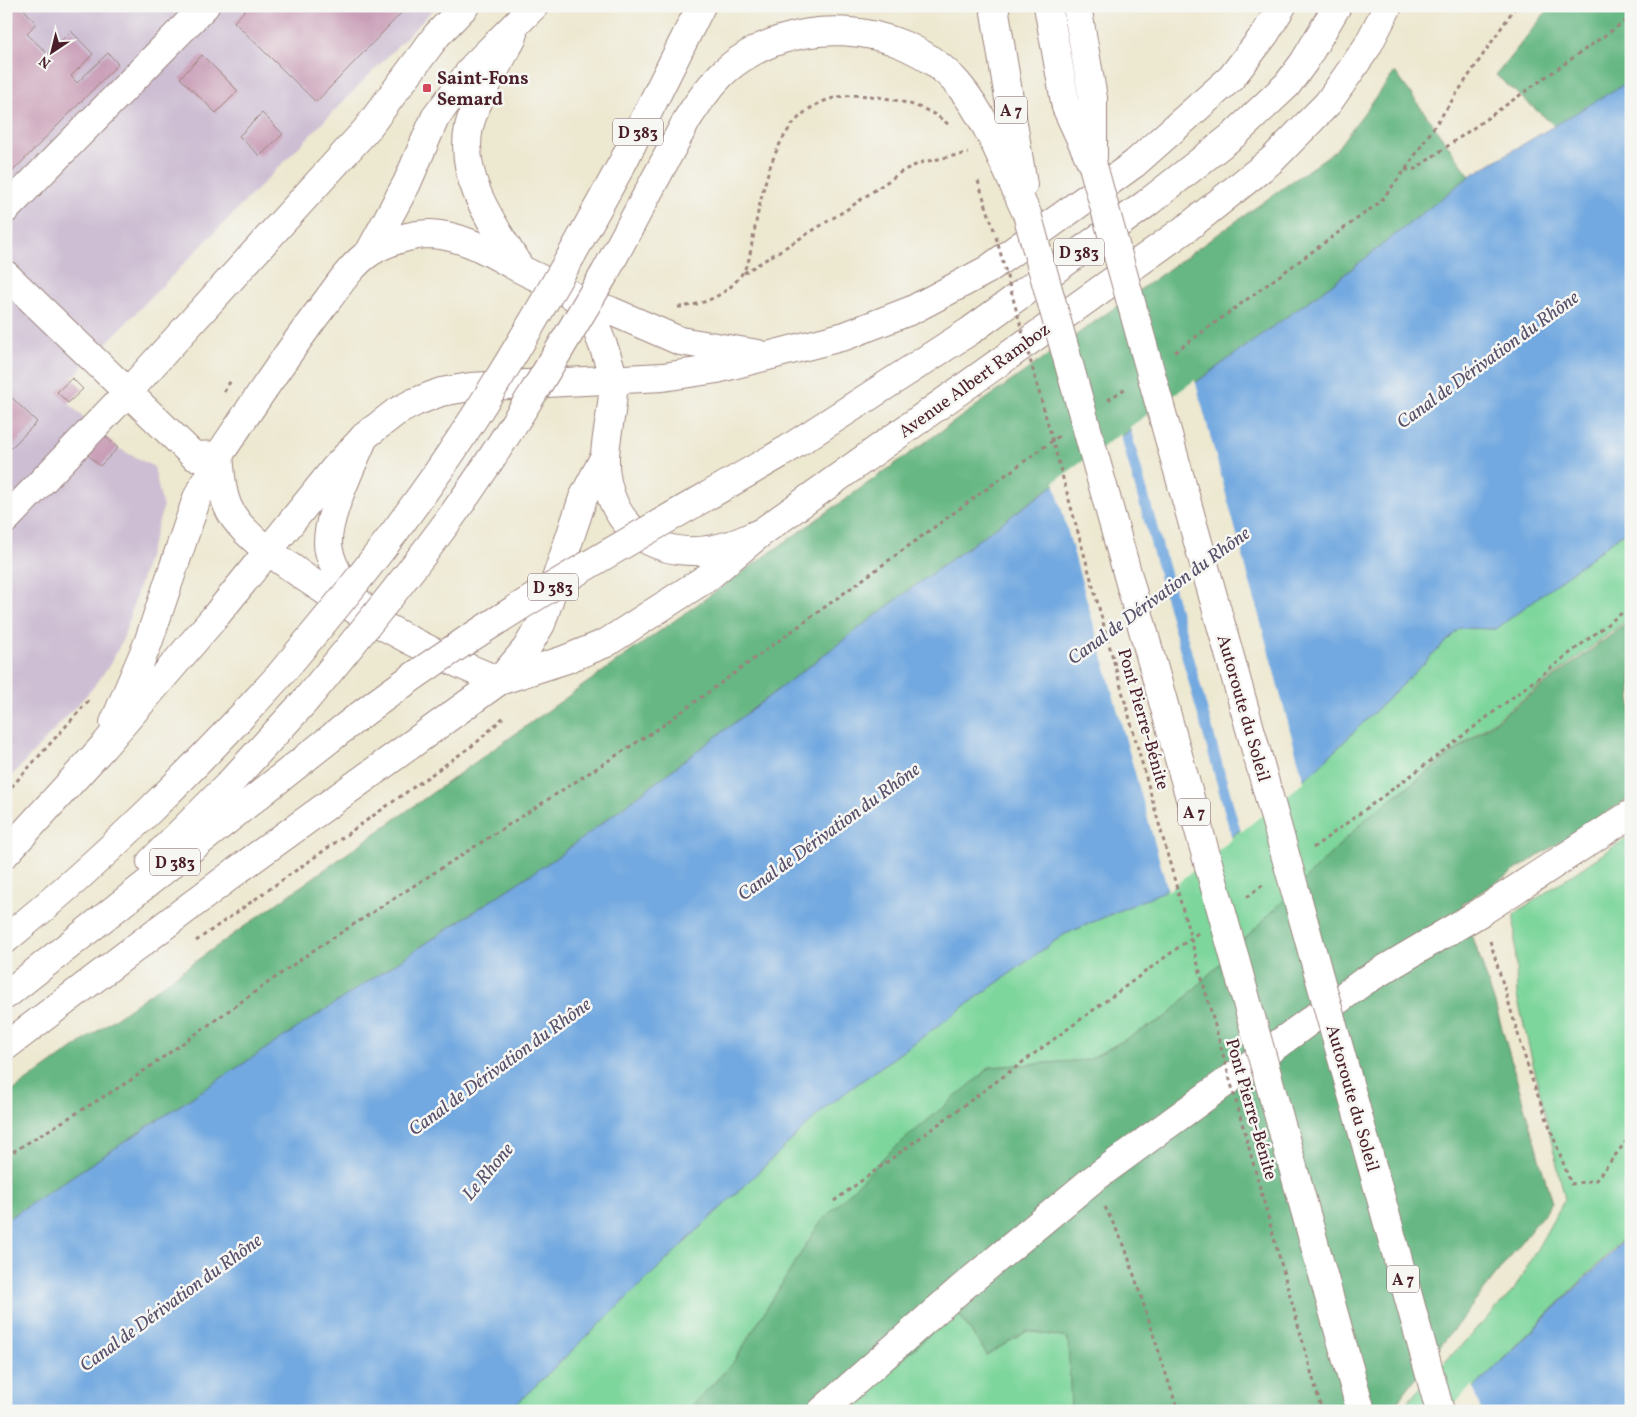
<svg xmlns="http://www.w3.org/2000/svg" width="1637" height="1417" font-family="Vollkorn,serif">
  <rect width="100%" height="100%" fill="#f6f6f2"/>
  <filter id="ink" filterUnits="userSpaceOnUse"><feTurbulence type="fractalNoise" baseFrequency=".02" numOctaves="2"/><feDisplacementMap in="SourceGraphic" scale="10" xChannelSelector="R" yChannelSelector="G"/><feConvolveMatrix kernelMatrix="1 2 1 2 8 2 1 2 1" color-interpolation-filters="sRGB"/></filter>
  <filter id="wash" filterUnits="userSpaceOnUse"><feTurbulence type="fractalNoise" baseFrequency=".0096" numOctaves="4" result="noise"/><feDisplacementMap in="SourceGraphic" scale="20" xChannelSelector="R" yChannelSelector="G"/><feGaussianBlur stdDeviation="1.12" result="paint"/><feColorMatrix in="noise" values="0 0 0 0 0 0 0 0 0 0 0 0 0 0 0 0 0 1.4 0 .05"/><feComposite in="paint" operator="in"/></filter>
  <g filter="url(#wash)">
    <rect width="100%" height="100%" fill="#ede8d0"/>
    <path fill="#cdbed3" d="M6,6H437L72,378L83,389L69,404L118,448L154,467L163,508L123,639L109,666L91,690L6,782Z"/>
    <path fill="#7dd69b" stroke="#647a63" d="M1631,527V617L1369,816L1166,1017L1088,1060L990,1067L819,1224L733,1363L687,1411H509L827,1106L1063,935L1162,892L1315,770L1460,628L1496,629Z
      M1631,835V1231L1451,1411H1398L1514,1290L1565,1199L1517,996L1514,914Z
      M956,1310L987,1355L1027,1331L1068,1338L1075,1411H848Z"/>
    <path fill="#66b783" stroke="#586b57" d="M1551,6H1631V80L1556,127L1496,75Z
      M1395,72L1470,176L1335,282L920,582L560,855L6,1220V1096L1335,151Z
      M1631,620V797L1462,904L1495,1004L1552,1203L1390,1411H1071L1068,1338L1027,1331L987,1355L956,1310L845,1411H687L733,1363L819,1224L886,1155L991,1067L1088,1060L1166,1017L1369,816Z"/>
    <path fill="#72a9e0" stroke="#5e6486" d="M1631,80V527L1496,629L1460,628L1315,770L1162,892L1063,935L827,1106L509,1411H6V1220L560,855L920,582L1335,282L1470,176Z
      M1631,1231V1411H1451L1617,1247Z"/>
    <path fill="#ede8d0" d="M1195,380L1304,782L1241,832L1130,427Z
      M1120,434L1232,839L1168,891L1054,482Z
      M1473,1385L1481,1411H1448L1449,1409Z"/>
    <g id="blocks">
      <path fill="#c99eb7" d="M6,6H21L36,23L27,34L48,54L71,31L93,54L71,76L77,83L108,53L118,64L6,178Z
        M249,6H408L316,102L234,22Z
        M202,55L238,91L216,113L180,78Z
        M262,113L283,134L260,156L239,136Z
        M72,378L83,389L68,403L57,392Z
        M6,392L37,422L6,453Z
        M105,436L118,448L100,466L87,454Z"/>
    </g>
  </g>
  <g filter="url(#ink)">
    <use href="#blocks" fill-opacity="0" stroke="#9c847e" stroke-width="1"/>
    <g fill="none" stroke-linecap="round" stroke-linejoin="round">
      <g stroke="#9c847e" stroke-width="30">
        <path id="minor" d="M513,37C500,62 475,100 469,127C458,179 495,227 520,268
          M6,209L205,6
          M369,253L407,183L435,118L474,66L534,6
          M6,275L194,456L219,455
          M6,519L128,392L366,130L437,35L465,6
          M363,607C349,592 334,572 329,551C322,524 353,464 364,437
          M499,681C423,650 348,610 282,561C264,548 241,531 230,511C221,494 221,474 219,455C253,405 286,354 323,306C337,288 350,266 369,253C385,242 411,234 430,234C460,235 486,250 511,264C532,276 557,285 576,298C585,304 595,325 599,335C604,349 612,366 613,381C615,412 601,444 606,476C616,540 671,563 730,545C741,542 752,536 762,532
          M499,681L564,660L606,643L708,577L762,532L1188,227L1272,160L1328,103L1367,47L1388,6
          M499,681L526,649L541,624L583,498L605,456
          M822,1411L964,1286L1092,1180L1363,982L1481,912L1631,814"/>
      </g>
      <g stroke="#9c847e" stroke-width="30">
        <path id="highway" d="M994,6L1023,185
          M1048,6L1066,107L1093,166
          M1077,6L1093,98V157
          M571,256L623,162L701,6
          M605,273L688,118C699,101 710,85 725,71C790,14 900,18 958,84C988,119 1007,172 1027,214
          M578,299L611,311L680,341L758,354
          M780,454L970,331L1146,204L1235,134L1287,85L1304,62L1337,6
          M114,723L148,643L197,498L219,455
          M6,853L103,747L214,618L335,468L365,436L396,412L415,402L441,392L470,387L663,377L717,369L845,336L912,310L987,270L1134,164L1231,78L1265,34L1282,6
          M151,862L228,785L305,701
          M6,939C105,859 193,770 278,677
          M6,995L336,734
          M6,1046L239,869L499,681
          M1367,1148L1440,1411"/>
      </g>
      <path stroke="#9c847e" stroke-width="3" stroke-dasharray="4 4" stroke-linecap="butt" d="M1405,170L1415,169L1631,17
        M978,181L994,230
        M744,273L846,210L904,170L923,162L968,153
        M678,307C709,305 739,289 749,259C764,183 774,81 878,97C903,101 932,108 951,127
        M1175,352L1380,202L1405,170L1516,6
        M224,392L231,380
        M1108,400L1126,388
        M6,793L91,698
        M1313,848L1425,765L1631,606
        M1247,897L1264,884
        M196,941L476,743L506,715
        M1490,941L1531,1077L1571,1184L1596,1180L1631,1135
        M6,1156L131,1080L314,950L662,726L1059,436
        M834,1201L1198,933
        M1105,1207L1125,1247L1178,1411"/>
      <use href="#minor" stroke="#fff" stroke-width="28"/>
      <use href="#highway" stroke="#fff" stroke-width="28"/>
      <g stroke="#9c847e" stroke-width="30" stroke-linecap="butt">
        <path id="highway-bridge" d="M1093,166L1367,1148
          M1027,214L1361,1411
          M278,677C323,623 369,568 410,511C470,430 521,343 571,256
          M305,701C355,641 405,580 451,517C507,439 556,356 605,273
          M336,734C473,625 629,542 780,454"/>
      </g>
      <path stroke="#9c847e" stroke-width="3" stroke-dasharray="4 4" stroke-linecap="butt" d="M996,237L1322,1411"/>
      <use href="#highway-bridge" stroke="#fff" stroke-width="28"/>
    </g>
  </g>
  <rect fill="#d1495b" stroke="#f6f6f2" stroke-width="2" x="422" y="83" width="10" height="10" rx="2.5"/>
  <g text-anchor="middle" stroke-width="5" stroke-linejoin="round" paint-order="stroke">
    <g fill="#f6f6f2" stroke="#7e6067" stroke-width="1">
      <rect x="995" y="96.5" width="32" height="27" rx="4"/>
      <rect x="613" y="118.5" width="50" height="27" rx="4"/>
      <rect x="1054" y="238.5" width="50" height="27" rx="4"/>
      <rect x="528" y="573.5" width="50" height="27" rx="4"/>
      <rect x="1178" y="798.5" width="32" height="27" rx="4"/>
      <rect x="150" y="848.5" width="50" height="27" rx="4"/>
      <rect x="1387" y="1265.5" width="32" height="27" rx="4"/>
    </g>
    <g font-size="16" font-weight="bold" fill="#4a1f2b">
      <text x="1011" y="116">A 7</text>
      <text x="638" y="138">D 383</text>
      <text x="1079" y="258">D 383</text>
      <text x="553" y="593">D 383</text>
      <text x="1194" y="818">A 7</text>
      <text x="175" y="868">D 383</text>
      <text x="1403" y="1285">A 7</text>
    </g>
    <g font-size="18" font-weight="bold" fill="#4a1f2b" stroke="#f6f6f2" text-anchor="start">
      <text x="437" y="84">Saint-Fons<tspan x="437" dy="21">Semard</tspan></text>
    </g>
    <g font-size="18" fill="#4a1f2b" stroke="#f6f6f2">
      <text transform="translate(974 380) rotate(-36)" y="6">Avenue Albert Ramboz</text>
      <text transform="translate(1244 708) rotate(74)" y="6">Autoroute du Soleil</text>
      <text transform="translate(1144 719) rotate(74)" y="6">Pont Pierre-Bénite</text>
      <text transform="translate(1353 1098) rotate(74)" y="6">Autoroute du Soleil</text>
      <text transform="translate(1252 1109) rotate(74)" y="6">Pont Pierre-Bénite</text>
    </g>
    <g font-size="19" font-style="italic" fill="#584f6a" stroke="#f6f6f2">
      <text transform="translate(1487 359) rotate(-36)" y="7">Canal de Dérivation du Rhône</text>
      <text transform="translate(1158 595) rotate(-36)" y="7">Canal de Dérivation du Rhône</text>
      <text transform="translate(828 831) rotate(-36)" y="7">Canal de Dérivation du Rhône</text>
      <text transform="translate(499 1066) rotate(-36)" y="7">Canal de Dérivation du Rhône</text>
      <text transform="translate(487 1171) rotate(-50)" y="7">Le Rhone</text>
      <text transform="translate(170 1302) rotate(-36)" y="7">Canal de Dérivation du Rhône</text>
    </g>
  </g>
  <rect width="1637" height="1417" fill="none" stroke="#f6f6f2" stroke-width="25"/>
  <g transform="translate(52 52) rotate(215)" stroke="#f6f6f2" stroke-width="4" paint-order="stroke">
  <path d="M0-4L9 19L0 12L-9 19Z" fill="#4a1f2b"/>
  <text y="-8" font-size="14" font-weight="bold" text-anchor="middle" fill="#4a1f2b">N</text>
  </g>
</svg>
